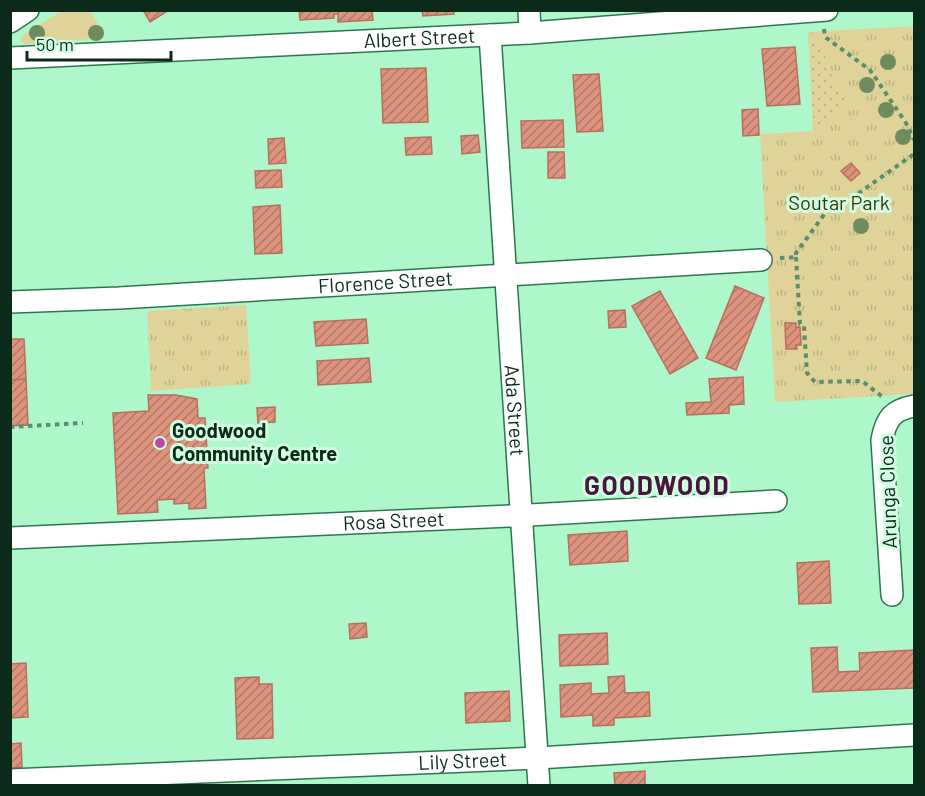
<svg xmlns="http://www.w3.org/2000/svg" width="925" height="796" font-family="Barlow,sans-serif">
  <defs>
    <pattern id="park-tufts" width="24" height="20" patternUnits="userSpaceOnUse" patternTransform="scale(1.5)"><rect width="24" height="20" fill="#e0d399"/><path d="M3 7l-1-3M5 7V3M7 7l1-3M15 17l-1-3M17 17v-4M19 17l1-3" fill="none" stroke="#bfb583"/></pattern>
    <pattern id="garden-dots" width="8" height="8" patternUnits="userSpaceOnUse" patternTransform="scale(1.5)"><rect width="8" height="8" fill="#e0d399"/><path d="M2 2h.1M6 6h.1" fill="none" stroke="#bfb583" stroke-width="1.8" stroke-linecap="round"/></pattern>
    <pattern id="building-hatch" width="6" height="6" patternUnits="userSpaceOnUse" patternTransform="scale(1.5)"><rect width="6" height="6" fill="#dd937d"/><path d="M-1 1l2-2M0 6l6-6M5 7l2-2" fill="none" stroke="#b17866"/></pattern>
  </defs>
  <rect width="100%" height="100%" fill="#adf7ca"/>
  <path fill="#e0d399" d="M63,10L91,11L105,38L25,44L21,41L22,36L26,33Z"/>
  <path fill="url(#park-tufts)" d="M914,26V394L775,402L760,134L813,131L808,32Z
    M246,305L251,384L151,391L147,311Z"/>
  <path fill="url(#garden-dots)" d="M808,32H812L820,41L830,72L848,105L814,131Z"/>
  <path fill="url(#building-hatch)" stroke="#b7705b" stroke-width="1.5" d="M143,10H169L150,22Z
    M299,10H372L373,20L338,22V14H334V18L300,20Z
    M422,10H454V14L423,16Z
    M795,47L800,104L767,106L762,49Z
    M426,68L428,122L383,123L381,69Z
    M599,74L603,131L577,132L573,75Z
    M758,109L759,135L743,136L742,110Z
    M563,120L564,147L522,148L521,121Z
    M478,135L480,152L462,154L461,136Z
    M431,137L432,154L406,155L405,138Z
    M284,138L286,163L269,164L268,139Z
    M548,152H564L565,178H548Z
    M851,163L860,173L851,181L841,171Z
    M281,170L282,187L256,188L255,171Z
    M280,205L282,253L255,254L253,207Z
    M735,286L764,298L736,370L706,358Z
    M660,291L698,358L670,374L632,306Z
    M625,310L626,327L609,328L608,311Z
    M366,319L368,343L316,346L314,322Z
    M785,323H796V327H800L801,345H796L797,349H786Z
    M10,339H24L26,379L10,380Z
    M369,358L371,382L318,385L317,361Z
    M743,377L744,404L729,405V413L687,415L686,403L711,402L709,379Z
    M26,379L28,425L10,426V380Z
    M148,395H176L197,399L198,418H205L208,468H204L206,508L189,509V503L174,504V499L157,500L158,512L118,514L113,413L149,411Z
    M275,407V422L258,423L257,408Z
    M627,531L628,561L570,565L568,535Z
    M829,561L831,603L799,604L797,563Z
    M366,623L367,637L350,639L349,624Z
    M607,633L608,664L560,666L559,635Z
    M837,647L838,672L860,671L859,653L914,650V688L813,692L811,648Z
    M26,663L28,717L10,718V664Z
    M624,676L625,693L649,692L650,716L614,718V725L593,726V715L561,717L560,685L591,683V694L609,693L608,677Z
    M259,677V684H272L273,738L237,739L235,678Z
    M509,691L510,721L466,723L465,693Z
    M21,743L22,767L10,768V744Z
    M645,771V786H615L614,773Z"/>
  <g fill="none" stroke-linecap="round" stroke-linejoin="round">
    <g stroke="#2d7750" stroke-width="24">
      <g id="minor">
        <path d="M529,10L530,33"/>
        <path d="M10,22L28,10"/>
        <path id="s1" d="M490,35L539,786"/>
        <path id="s2" d="M10,58L530,33L827,10"/>
        <path id="s3" d="M10,302L119,298L761,260"/>
        <path id="s4" d="M10,538L512,516L776,501"/>
        <path d="M892,595L882,440C886,418 893,410 914,406"/>
        <path id="s5" d="M10,780L538,758L914,735"/>
      </g>
    </g>
    <path stroke="#5a8e70" stroke-width="4" stroke-dasharray="4.5 4.5" stroke-linecap="butt" d="M824,29L825,37L870,70L906,123L914,140
      M796,257L800,324L804,326L807,373L815,382L862,381L884,398
      M780,258L796,257V253L826,212L849,200L914,154
      M10,427L83,423"/>
    <use href="#minor" stroke="#fff" stroke-width="21"/>
  </g>
  <g fill="#708c5e">
    <circle cx="37" cy="33" r="8"/>
    <circle cx="96" cy="33" r="8"/>
    <circle cx="888" cy="62" r="8"/>
    <circle cx="867" cy="85" r="8"/>
    <circle cx="886" cy="110" r="8"/>
    <circle cx="903" cy="137" r="8"/>
    <circle cx="861" cy="226" r="8"/>
  </g>
  <circle fill="#bb47a1" stroke="#d1fde1" stroke-width="2" cx="160" cy="443" r="6"/>
  <g text-anchor="middle" stroke-width="6" stroke-linejoin="round" paint-order="stroke">
    <g font-size="20" fill="#0b2a1a" stroke="#d1fde1">
      <text dy="7" stroke="none"><textPath href="#s2" startOffset="410">Albert Street</textPath></text>
      <text dy="7" stroke="none"><textPath href="#s3" startOffset="376">Florence Street</textPath></text>
      <text dy="7" stroke="none"><textPath href="#s1" startOffset="376">Ada Street</textPath></text>
      <text transform="translate(888 492) rotate(-92)" y="7">Arunga Close</text>
      <text dy="7" stroke="none"><textPath href="#s4" startOffset="384">Rosa Street</textPath></text>
      <text dy="7" stroke="none"><textPath href="#s5" startOffset="453">Lily Street</textPath></text>
    </g>
    <g font-size="20" fill="#3e3506" stroke="#d1fde1">
      <text x="839" y="210">Soutar Park</text>
    </g>
    <g font-size="20" font-weight="bold" fill="#0b2a1a" stroke="#d1fde1" text-anchor="start">
      <text x="172" y="438">Goodwood<tspan x="172" dy="23">Community Centre</tspan></text>
    </g>
    <g font-size="26" font-weight="bold" letter-spacing="1.5" fill="#4b143f" stroke="#d1fde1">
      <text x="657" y="495">GOODWOOD</text>
    </g>
  </g>
  <rect width="925" height="796" fill="none" stroke="#0b2a1a" stroke-width="24"/>
  <path d="M27 51v9h144v-9" fill="none" stroke="#0b2a1a" stroke-width="3"/>
  <text x="36" y="51" font-size="18" fill="#0b2a1a" stroke="#d1fde1" stroke-width="4.5" paint-order="stroke">50 m</text>
</svg>
